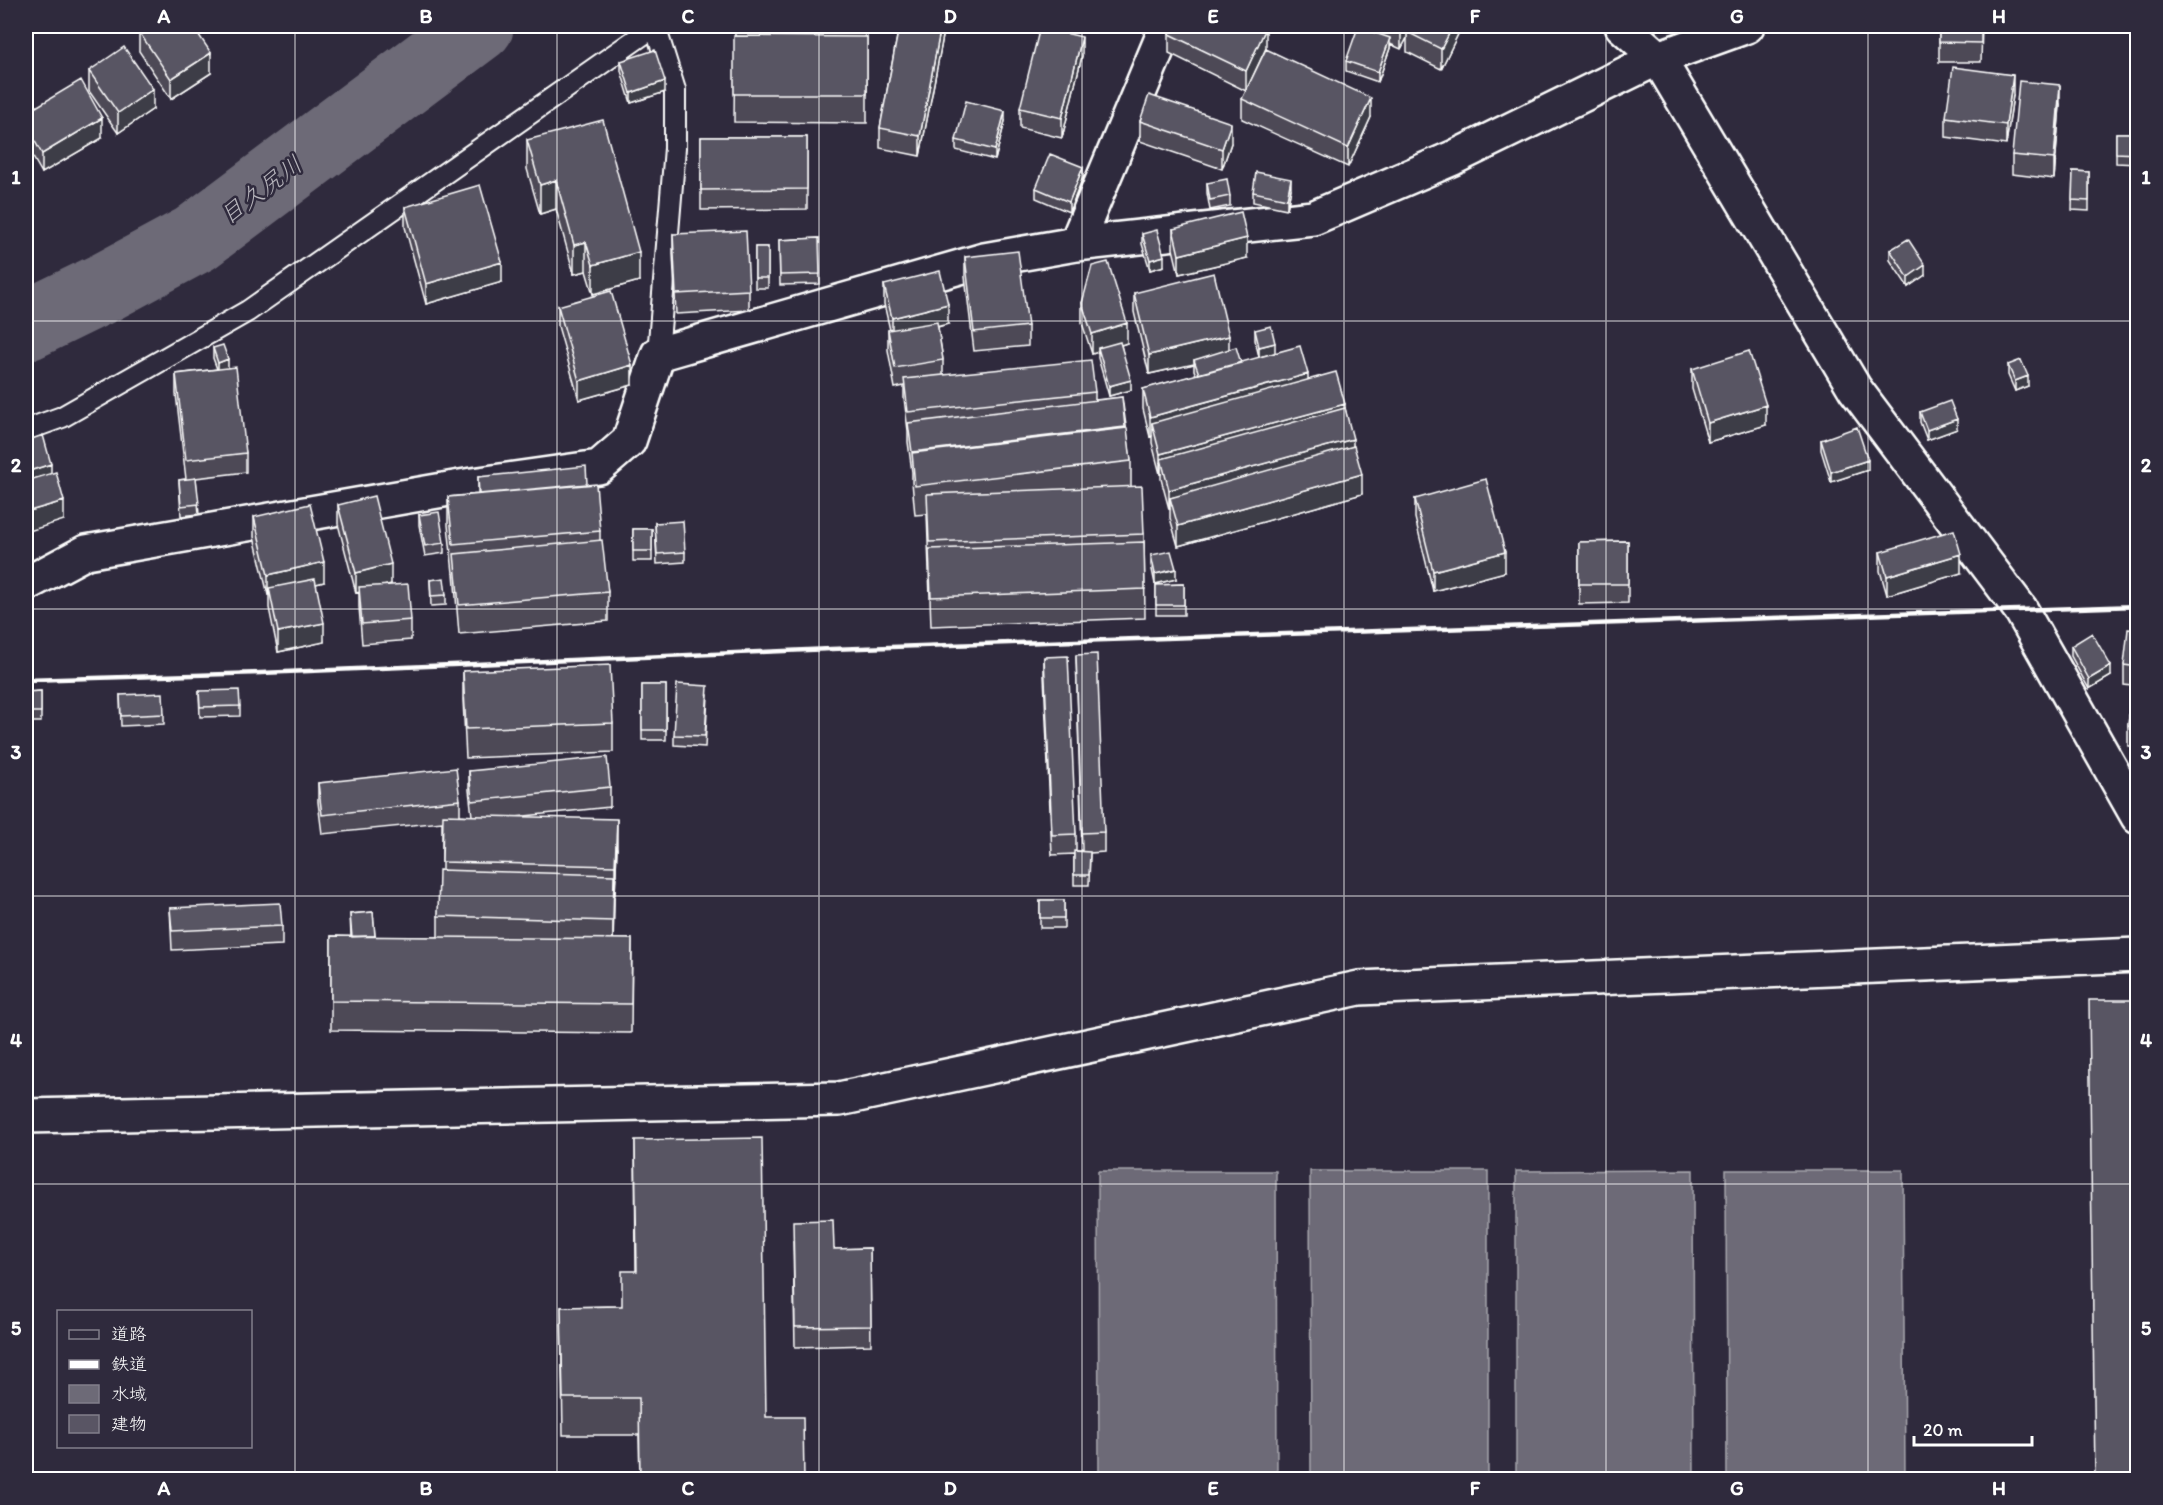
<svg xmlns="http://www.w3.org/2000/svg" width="2163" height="1505" font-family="Itim,'Klee One',sans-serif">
  <rect width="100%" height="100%" fill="#2f2a3d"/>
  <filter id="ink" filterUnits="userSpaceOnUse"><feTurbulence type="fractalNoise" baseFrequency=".0167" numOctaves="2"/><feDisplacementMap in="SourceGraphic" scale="12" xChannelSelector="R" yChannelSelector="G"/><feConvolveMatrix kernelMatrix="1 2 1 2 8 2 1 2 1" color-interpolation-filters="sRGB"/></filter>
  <g filter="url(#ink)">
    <path fill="#6d6a77" stroke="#a7a6ad" stroke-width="1.5" d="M1693,1170L1694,1479H1516V1171Z
      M1726,1170H1903L1905,1479H1727Z
      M1098,1171H1276L1277,1479H1099Z
      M1310,1171H1488V1479H1311Z"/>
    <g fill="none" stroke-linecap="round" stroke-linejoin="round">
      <path stroke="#6d6a77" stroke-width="70" d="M26,326L106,287L195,239L479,26"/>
      <g stroke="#fff" stroke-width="24">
        <path id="lane" d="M655,26L675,90V148L658,354
          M26,430L62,417L248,311L655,26"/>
      </g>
      <g stroke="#fff" stroke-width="38">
        <path id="street" d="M1622,26L1658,58L1855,389L2021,610L2138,817
          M1076,244L1167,26
          M26,584L86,552L472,485L599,467L629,441L658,354L984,260L1076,244L1313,218L1453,158L1658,58L1747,26
          M26,1116L839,1099L1359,988L2138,955"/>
      </g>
      <use href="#lane" stroke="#2f2a3d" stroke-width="20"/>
      <use href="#street" stroke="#2f2a3d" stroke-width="33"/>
      <path stroke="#fff" stroke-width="4.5" d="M26,680L261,673L831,649L2138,606"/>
    </g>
    <path fill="#4d4956" stroke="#fff" stroke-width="1.5" d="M735,26H865V37H867V123L734,122Z
      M899,26H945L920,156L880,148V128Z
      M1366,26H1462L1441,69L1407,52V38L1401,49L1390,44V48L1378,82L1346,71V61L1366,30Z
      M1939,26H1982L1981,62H1939Z
      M139,32L211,73L171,99L139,51Z
      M1169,34L1266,48L1246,91L1169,53Z
      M1082,56L1062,138L1020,128V108Z
      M621,61L665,92L631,103L621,71Z
      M89,71L153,109L118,133L89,91Z
      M2013,95L2006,145L1946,137V117Z
      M1242,99L1371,117L1348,167L1242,119Z
      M2060,105L2054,179L2012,174V155Z
      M26,113L102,138L42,173L26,145Z
      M1005,121L995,160L956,150V140Z
      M1140,121L1231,143L1222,169L1140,141Z
      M2116,133H2138V164L2116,163Z
      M701,137H807V209L701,210Z
      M527,140L639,281L593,294L586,271L574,274L556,209L540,214L527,169Z
      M2073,171L2089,172V211L2072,210Z
      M1083,177L1069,212L1036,198V188Z
      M1207,183L1230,196V206L1210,210L1207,193Z
      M1291,189L1287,209L1253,202V192Z
      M405,207L502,282L426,304L405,227Z
      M1173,229L1247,258L1179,274L1173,249Z
      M673,234L749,290V310L676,314L673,254Z
      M1142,234L1164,266L1150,270L1142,244Z
      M819,238L820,284L780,285L779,240Z
      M755,247H768V288H755Z
      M1890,250L1925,275L1908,287L1890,260Z
      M965,257L1028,326V346L974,351L965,277Z
      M884,285L948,324L938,327L943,360V375L1095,392V400L1122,397L1131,461V487L1144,534L1145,618L931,626L927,514L915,515L912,482V472L908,442V431L904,398V386L895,388L888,350V330H890L884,304Z
      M1134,293L1229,349L1241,363L1308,380L1345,408L1353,446L1362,494L1178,546L1170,518V509H1169L1161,479V474H1160L1152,443V436L1150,437L1143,409V389L1196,375L1194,370V364L1149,374L1134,312Z
      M1082,303L1127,343L1121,345L1131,390L1109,396L1098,358V352L1092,354L1082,323Z
      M558,306L632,385L579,400L558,326Z
      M1255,330L1275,353L1259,357L1255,340Z
      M213,348L228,368L246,453V472L196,478L199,514L181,516L179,480L186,479L176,394V374L217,369L213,358Z
      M2008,365L2028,386L2015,391L2008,375Z
      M1692,369L1766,425L1708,442L1692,389Z
      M1920,412L1957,429L1927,440L1920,422Z
      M1821,440L1868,470L1831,482L1821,450Z
      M478,477L587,485L600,531V540L608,592V621L459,634L454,573H453L448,525V497L478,494Z
      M1415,499L1505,572L1433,591L1415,518Z
      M338,505L391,584L385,585L411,620V640L362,644L359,607V592L356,593L338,524Z
      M419,515L444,543V553L425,556L419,525Z
      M254,517L324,582L316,584L324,642L278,652L269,608V595H268L254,537Z
      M655,523L685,552V562L657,564Z
      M633,529H652V561H633Z
      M1628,541V603L1579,604V542Z
      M1880,552L1961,573L1887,595L1880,571Z
      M1151,555L1176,579L1155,584L1151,565Z
      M430,580L446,595V605L431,606Z
      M1184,584V615H1156V585Z
      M2138,630V746H2128V726L2132,686L2124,685V665Z
      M2071,646L2111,676L2089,689L2071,656Z
      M1076,655L1104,832V852L1090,853L1089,885H1074V854L1052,855L1044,676V657L1076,834V851H1082Z
      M463,671L613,723V752L466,758L463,700Z
      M642,685H666V740H642Z
      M41,691V722H26V692Z
      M199,691L240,706V716L200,717Z
      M120,695L164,714V724L121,726Z
      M708,696L705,747L674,745V735Z
      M469,771L610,787V807L515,817L617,848L615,895H614L613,939H632L631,1033L331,1030V936L351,937L350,914L373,912L375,937H438V916L442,870V822L322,834L318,802V783L460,800V815L472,816L469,790Z
      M1040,900H1064V928H1040Z
      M170,908L282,926V945L172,950Z
      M635,1140L766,1417L804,1479H640L639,1435H563L561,1307L622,1306L636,1271Z
      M793,1241L834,1249L870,1248L871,1345L795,1347Z"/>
    <path fill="#3e3c46" stroke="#fff" stroke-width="1.5" d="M941,26H945L920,156V136Z
      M1403,26H1413L1407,32V38L1401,49V30Z
      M1453,26H1462L1441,69V49Z
      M1266,28V48L1246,91V71Z
      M1082,37V56L1062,138V118Z
      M1390,38V48L1378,82V72Z
      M211,53V73L171,99V79Z
      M2013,75V95L2006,145V125Z
      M665,81V92L631,103V93Z
      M2060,85V105L2054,179V159Z
      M153,89V109L118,133V113Z
      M1371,98V117L1348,167V148Z
      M1005,111V121L995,160V150Z
      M102,118V138L42,173V154Z
      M1231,123V143L1222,169V149Z
      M1083,167V177L1069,212V202Z
      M1291,179V189L1287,209V199Z
      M556,180V209L540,214V185Z
      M1247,238V258L1179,274V255Z
      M586,242V271L574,274V245Z
      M639,252V281L593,294V265Z
      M1164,256V266L1150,270V260Z
      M502,262V282L426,304V284Z
      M1925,265V275L1908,287V277Z
      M948,304V324L892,338V318Z
      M1127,323V343L1099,352L1098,348V352L1092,354V334Z
      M1229,336V355L1194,360V364L1149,374V355Z
      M1275,343V353L1259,357V347Z
      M228,359V369L218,373V363Z
      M632,365V385L579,400V381Z
      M1308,374V394L1152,423V436L1150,437V417Z
      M2028,376V386L2015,391V381Z
      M1131,380V390L1109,396V386Z
      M1345,404V424L1161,459V474H1160V454Z
      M1766,405V425L1708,442V423Z
      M1957,419V429L1927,440V430Z
      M1353,439V459L1170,498V509H1169V490Z
      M1868,460V470L1831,482V472Z
      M51,464V483L26,491V472Z
      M1362,474V494L1178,546V526Z
      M64,501V520L26,532V512Z
      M1505,552V572L1433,591V571Z
      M1961,554V573L1887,595V576Z
      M324,562V582L271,595L269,588V595H268V575Z
      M391,564V584L356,593V573Z
      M1176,569V579L1155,584V574Z
      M324,623V642L278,652V632Z
      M2111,666V676L2089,689V679Z
      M617,819V848L615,895V866Z
      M614,875V904L613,950V921Z"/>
    <path fill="#595564" stroke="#fff" stroke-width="1.5" d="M148,26H193L211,53L171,79L139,32Z
      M735,26H865V29L735,30Z
      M899,26H941L920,136L880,128Z
      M1172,26H1261L1266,28L1246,71L1169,34Z
      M1392,26H1403L1401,30Z
      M1410,26H1453L1441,49L1407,32Z
      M1939,26H1981V43L1939,42Z
      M1040,27L1082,37L1062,118L1020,108Z
      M1358,27L1390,38L1378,72L1346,61Z
      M734,36L867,37V94H734Z
      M124,47L153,89L118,113L89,71Z
      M1266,49L1371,98L1348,148L1242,99Z
      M655,50L665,81L631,93L621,61Z
      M1953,67L2013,75L2006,125L1946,117Z
      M81,80L102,118L42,154L26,125V113Z
      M2019,81L2060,85L2054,159L2012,155Z
      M1149,95L1231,123L1222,149L1140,121Z
      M966,101L1005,111L995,150L956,140Z
      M603,120L639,252L593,265L586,242L574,245L556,180L540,185L527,140Z
      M2116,133H2138V154L2116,153Z
      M701,137H807V189L701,190Z
      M1050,154L1083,167L1069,202L1036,188Z
      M2073,171L2089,172V201L2072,200Z
      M1256,172L1291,179L1287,199L1253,192Z
      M1227,179L1230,196L1210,200L1207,183Z
      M480,185L502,262L426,284L405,207Z
      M1241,212L1247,238L1179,255L1173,229Z
      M1157,230L1164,256L1150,260L1142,234Z
      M746,231L749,290L676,294L673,234Z
      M819,238L820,274L780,275L779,240Z
      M1908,239L1925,265L1908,277L1890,250Z
      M755,247H768V278H755Z
      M1018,251L1028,326L974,332L965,257Z
      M1108,262L1127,323L1092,334L1082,303L1092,266Z
      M940,271L948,304L892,318L884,285Z
      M1214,273L1229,336L1149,355L1134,293Z
      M611,291L632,365L579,381L558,306Z
      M937,322L943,360L895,368L888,330Z
      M1271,326L1275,343L1259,347L1255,330Z
      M1120,342L1131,380L1109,386L1098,348Z
      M223,345L228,359L218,363L213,348Z
      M1300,346L1308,374L1150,417L1143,389Z
      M1236,347L1241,363L1199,374L1194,360Z
      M1749,351L1766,405L1708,423L1692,369Z
      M1091,360L1095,392L908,412L904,379Z
      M2021,360L2028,376L2015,381L2008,365Z
      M236,367L246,453L186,460L176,374Z
      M1336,372L1345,404L1160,454L1152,423Z
      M1122,397L1125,427L912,452L908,423Z
      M1950,401L1957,419L1927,430L1920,412Z
      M1345,408L1353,439L1169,490L1161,459Z
      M1857,427L1868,460L1831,472L1821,440Z
      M1127,428L1131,461L915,486L912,453Z
      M43,435L51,464L26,472V441Z
      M1354,446L1362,474L1178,526L1170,498Z
      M586,466L587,484L479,494L478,477Z
      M56,472L64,501L26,512V481Z
      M196,478L199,504L181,506L179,480Z
      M1486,479L1505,552L1433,571L1415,499Z
      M596,484L600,531L453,544L448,497Z
      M1142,486L1144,534L929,542L927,494Z
      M374,496L391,564L356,573L338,505Z
      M310,504L324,562L268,575L254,517Z
      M439,512L444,543L425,546L419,515Z
      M683,521L685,552L657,554L655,523Z
      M633,529H652V551H633Z
      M1954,530L1961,554L1887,576L1880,552Z
      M602,540L608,592L459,605L454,554Z
      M1628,541V584H1579V542Z
      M1144,542L1145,589L931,597L929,549Z
      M1171,551L1176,569L1155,574L1151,555Z
      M444,578L446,595L431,596L430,580Z
      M315,579L324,623L278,632L269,588Z
      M408,584L411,620L362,624L359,587Z
      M1184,584V605H1156V585Z
      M2128,629L2138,630V667L2124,665Z
      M2092,633L2111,666L2089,679L2071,646Z
      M1097,654L1104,832L1082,833L1076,655Z
      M1068,656L1076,834L1052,835L1044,657Z
      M610,665L613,723L466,729L463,671Z
      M677,684L708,686L705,736L674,735Z
      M642,685H666V730H642Z
      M2132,685H2138V727L2128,726Z
      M239,690L240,706L200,707L199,691Z
      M41,691V712H26V692Z
      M163,693L164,714L121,716L120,695Z
      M607,757L610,787L472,801L469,771Z
      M456,768L460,800L322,815L318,783Z
      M443,815L617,819L615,866L442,862Z
      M1074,851L1090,852L1089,875H1074Z
      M439,870L614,875L613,921L438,916Z
      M1040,900H1064V918H1040Z
      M280,903L282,926L172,931L170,908Z
      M373,912L375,936L352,937L350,914Z
      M331,936L632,939L631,1004L331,1001Z
      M2089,1000H2138V1479H2095Z
      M762,1138L766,1417H803L804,1479H640L639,1398H563L561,1307L622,1306V1271H637L635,1140Z
      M833,1220L834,1249L870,1248L871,1326L795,1327L793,1221Z"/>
  </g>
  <path fill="none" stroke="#fff" stroke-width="1.5" stroke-opacity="0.55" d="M295,26V1480M557,26V1480M819,26V1480M1082,26V1480M1344,26V1480M1606,26V1480M1868,26V1480M26,321H2138M26,609H2138M26,896H2138M26,1184H2138"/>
  <g text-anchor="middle" stroke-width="5" stroke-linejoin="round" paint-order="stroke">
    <g font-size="24" font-style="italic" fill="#b6b4bb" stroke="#2f2a3d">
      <text transform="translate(261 190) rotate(-37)" y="8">目久尻川</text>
    </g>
  </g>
  <rect width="2163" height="1505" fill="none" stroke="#2f2a3d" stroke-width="66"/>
  <rect x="57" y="1310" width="195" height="138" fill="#2f2a3d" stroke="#827f8b" stroke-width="1.5"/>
  <rect x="69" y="1330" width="30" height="9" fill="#2f2a3d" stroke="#827f8b" stroke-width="1.5"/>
  <text x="111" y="1340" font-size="18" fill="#ffffff">道路</text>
  <rect x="69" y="1360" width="30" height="9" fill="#ffffff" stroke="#827f8b" stroke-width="1.5"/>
  <text x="111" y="1370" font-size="18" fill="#ffffff">鉄道</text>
  <rect x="69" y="1385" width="30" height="18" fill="#6d6a77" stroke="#827f8b" stroke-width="1.5"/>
  <text x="111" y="1400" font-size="18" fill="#ffffff">水域</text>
  <rect x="69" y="1415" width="30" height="18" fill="#595564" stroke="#827f8b" stroke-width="1.5"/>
  <text x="111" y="1430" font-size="18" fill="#ffffff">建物</text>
  <path d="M1914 1436v9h118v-9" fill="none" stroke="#ffffff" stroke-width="3"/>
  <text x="1923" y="1436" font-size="18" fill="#ffffff" stroke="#2f2a3d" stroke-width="4.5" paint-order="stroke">20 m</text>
  <rect x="33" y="33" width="2097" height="1439" fill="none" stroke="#fff" stroke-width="2"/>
  <g font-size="20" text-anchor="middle" font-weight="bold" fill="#fff">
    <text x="164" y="23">A</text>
    <text x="426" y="23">B</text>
    <text x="688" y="23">C</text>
    <text x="950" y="23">D</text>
    <text x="1213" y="23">E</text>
    <text x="1475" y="23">F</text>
    <text x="1737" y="23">G</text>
    <text x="1999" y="23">H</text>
    <text x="16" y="184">1</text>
    <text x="2146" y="184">1</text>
    <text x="16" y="472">2</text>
    <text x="2146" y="472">2</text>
    <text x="16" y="759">3</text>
    <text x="2146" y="759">3</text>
    <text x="16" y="1047">4</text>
    <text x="2146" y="1047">4</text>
    <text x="16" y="1335">5</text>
    <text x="2146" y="1335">5</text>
    <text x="164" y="1495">A</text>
    <text x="426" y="1495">B</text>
    <text x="688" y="1495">C</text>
    <text x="950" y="1495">D</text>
    <text x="1213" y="1495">E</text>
    <text x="1475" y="1495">F</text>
    <text x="1737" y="1495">G</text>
    <text x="1999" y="1495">H</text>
  </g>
</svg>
